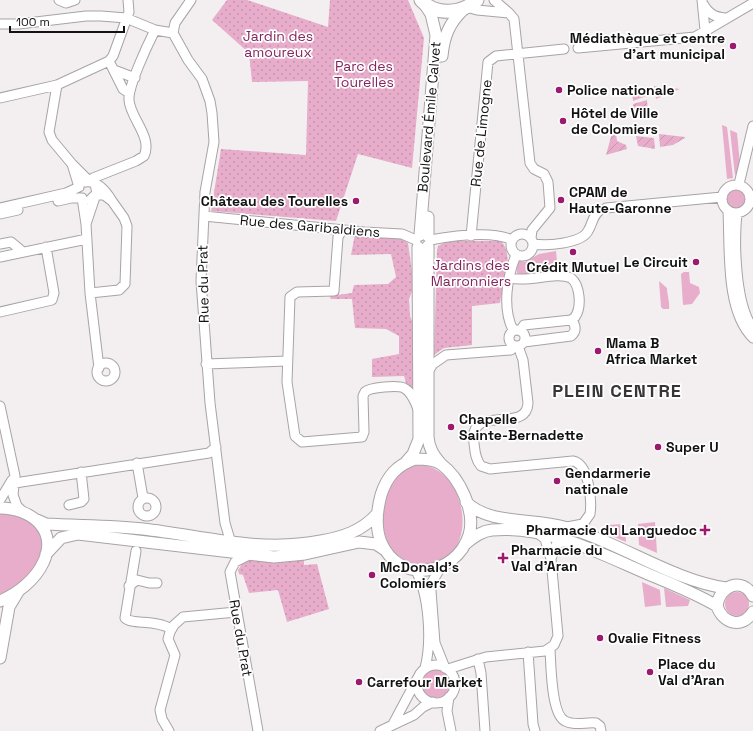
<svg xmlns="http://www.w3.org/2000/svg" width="753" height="731" font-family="'Space Grotesk',sans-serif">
  <defs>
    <pattern id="park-dots" width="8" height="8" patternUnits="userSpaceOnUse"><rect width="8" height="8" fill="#e7adca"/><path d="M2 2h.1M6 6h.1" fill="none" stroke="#c594ad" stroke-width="1.8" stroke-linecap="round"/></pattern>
    <pattern id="garden-furrows" width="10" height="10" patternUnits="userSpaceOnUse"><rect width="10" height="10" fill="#e7adca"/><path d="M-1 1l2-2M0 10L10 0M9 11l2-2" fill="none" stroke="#c594ad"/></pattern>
  </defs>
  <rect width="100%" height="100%" fill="#f3eff1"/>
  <path fill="#e7adca" d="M722,125L727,127L733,178L727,179Z
    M730,130L737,133L740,164L735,176Z
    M727 199a9 9 0 1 1 18 0a9 9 0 1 1-18 0Z
    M556,251L558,271L524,276L517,273L516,265L520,261L525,262L539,254Z
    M684,272H689L690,283L699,287L700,293L692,304L683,305L681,274Z
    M659,281L667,288C667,295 670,302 669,309H663L661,307Z
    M417,465C469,463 484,566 422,564C410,564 398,558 391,548C374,522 384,472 417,465Z
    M0,514C30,513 54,536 35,566C27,579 14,588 0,595Z
    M655,522L657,553L639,545L638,524Z
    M625,524L626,542L607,534V525Z
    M642,582L660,590L661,605L645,607Z
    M664,588L690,600L688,606L666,607Z
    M725 604a12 12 0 1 1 24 0a12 12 0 1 1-24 0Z
    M420 683a15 15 0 1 1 30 0a15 15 0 1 1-30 0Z"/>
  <path fill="url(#park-dots)" d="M227,0H247L328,27L330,0H408L424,38L412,168L358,154L336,221L211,211L221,149L306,155L308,81L252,82L249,53L212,20Z
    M355,234L386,235L402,239L408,243L413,278V289L409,299L410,316L413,323L414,389L406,383L404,376L372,377V359L399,354V336L386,329L355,328L352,299H331L330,296L352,293L354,285L388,284L396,277L391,254L351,255Z
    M447,241H501C515,256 503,284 500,303L472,306V345L444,348L434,355L437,250L438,246Z
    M304,559V565L317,564L329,609L287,622L278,590L249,593L243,575L239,574L238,570L244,561Z"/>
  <path fill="url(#garden-furrows)" d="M649,86V95L633,101L632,90Z
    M654,86L680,89L656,99Z
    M647,100L648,113L634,115L633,104Z
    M612,133H616L617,141L626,145L627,149L606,155Z
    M659,134L685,137V138L673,145L660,147Z
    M636,136L654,138L655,149L638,146Z"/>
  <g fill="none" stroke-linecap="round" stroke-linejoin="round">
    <g stroke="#a8a4a6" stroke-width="11">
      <path id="minor" d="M59,0L66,3L75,0
        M702,0L705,30
        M703,4C708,13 714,17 725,18
        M466,7L477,10L509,13L494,0
        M509,13L514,19L530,163L534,169L544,174L548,182L550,208L532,230L531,238
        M0,24H19L86,16H101L126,18L155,30L173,33
        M173,33L188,60L202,79L210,101L212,113L214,142L205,192L201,281L210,403L225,523L231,543
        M173,33L175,23L191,0
        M578,48L695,37L753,3
        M109,61L123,89L129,93
        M114,70L135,78
        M57,85L49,132L52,140L72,164
        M0,98L57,85L109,61L113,56L129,12L128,0
        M85,182C97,180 106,191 112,201L104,195H96
        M739,184L753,126
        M722 199a14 14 0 1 1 28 0a14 14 0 1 1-28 0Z
        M90,200L97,193L95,184
        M58,201L71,198H82L86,224L95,197
        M0,208L66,193L79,187L72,164L89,181L93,178L136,161L144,156C153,137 130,118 129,100C128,86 148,44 155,30
        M606,208L722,197
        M728,212C730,248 725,311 753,338
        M737,213C734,242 735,305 753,328
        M0,214L18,210
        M204,216L364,232L402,234L416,240
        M86,224L90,293L99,368
        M342,230L338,237L334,291L297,292L290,297L287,382L295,436L302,442L362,437L364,432L363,396L365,392C370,387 398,385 404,388C412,392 415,402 418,409
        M511 245a11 11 0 1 1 22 0a11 11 0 1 1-22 0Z
        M471,236L488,62L496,56L564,49
        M430,240C452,236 491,230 512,240
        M0,244L11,242L23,252
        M533,244C546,246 581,244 588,231C593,223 592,216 600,210
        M0,257L87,239
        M510,278C529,283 555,271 571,278C580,285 582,307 575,317L571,320
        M90,293L119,290L125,284L127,226L124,218L112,201
        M0,312L52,300L54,293L46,247
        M509 338a8 8 0 1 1 16 0a8 8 0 1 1-16 0Z
        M513,330C502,308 507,277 516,255
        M520,331L524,325L571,320C576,325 577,331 571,336L524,342
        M518,346L523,360L528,403C527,435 468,402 474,443C475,451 475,459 481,466L490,469L573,461C589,464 592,500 590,514L583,524L567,527
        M97 372a9 9 0 1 1 18 0a9 9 0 1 1-18 0Z
        M206,364L287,361
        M427,373L433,364L446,355L511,350L514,346
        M0,406L15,476L13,495L17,506L21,510
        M137,463L143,498
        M15,483L209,453L216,447
        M138 507a9 9 0 1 1 18 0a9 9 0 1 1-18 0Z
        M0,500L12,480
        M69,505L81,502L84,499L81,472
        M539,534L545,539L551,559L556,545L562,542H569
        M136,551L125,618C131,625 156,619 171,629
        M249,555L235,562L230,572L258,731
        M441,567L432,582L431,591L435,643L445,668
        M415,569C429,593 432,641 425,668
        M129,586L137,580L149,583H157
        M550,649C551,665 551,714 565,721C574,726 586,722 596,723L600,726L601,731
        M528,652L533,724L535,731
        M478,659L481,673L485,731
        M417 684a19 19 0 1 1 38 0a19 19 0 1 1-38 0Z
        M448,669L486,657L545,651L554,645L558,636L551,559
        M449,697L447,711L451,731
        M393,724L417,679
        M169,731L162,719L160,710L175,655L168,639L170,632L174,625L183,617L236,612
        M380,731L414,715L423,707L433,702"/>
    </g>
    <g stroke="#a8a4a6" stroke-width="13">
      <path id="tertiary" d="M442,56C444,36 449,23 464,9
        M420,235L436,35L431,14L423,2
        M428,236V217
        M428,246V437C429,448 433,455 441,464
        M415,459C424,459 434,459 441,464C460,478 476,512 469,535C456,576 399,585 381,542C375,527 377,510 381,495C387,476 397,465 415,459Z
        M406,462L413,454L419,439L418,247
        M466,502C489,525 534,518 564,527C618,541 671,580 726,588
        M0,508C31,508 59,530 43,563C35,580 17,594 0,601
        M37,520L46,524C78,526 111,525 143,529C204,536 259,553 321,541C343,537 362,531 377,514
        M465,544C473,538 481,531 492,530C547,525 599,553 648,574C672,584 695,593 717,606
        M46,554L61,538L78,534L274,557L305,554L359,542L376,544L385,550
        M753,596C742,576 719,586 717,606C723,624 742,629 753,612
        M0,658L9,607L18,592"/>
    </g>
    <g stroke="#a8a4a6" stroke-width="15">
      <path id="secondary" d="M421,0C436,16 461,14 477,0"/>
    </g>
    <use href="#minor" stroke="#fff" stroke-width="9"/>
    <use href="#tertiary" stroke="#fff" stroke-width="11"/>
    <use href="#secondary" stroke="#fff" stroke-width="13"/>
  </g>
  <g fill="#9c1a6d" stroke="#fff" stroke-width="1.5">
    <circle cx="733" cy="46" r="4"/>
    <circle cx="559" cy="90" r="4"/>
    <circle cx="563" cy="121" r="4"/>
    <circle cx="561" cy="200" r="4"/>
    <circle cx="356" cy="201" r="4"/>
    <circle cx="573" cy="252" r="4"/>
    <circle cx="696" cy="262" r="4"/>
    <circle cx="598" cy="351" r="4"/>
    <circle cx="451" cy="427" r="4"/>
    <circle cx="658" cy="447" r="4"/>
    <circle cx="557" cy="481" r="4"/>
    <path d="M703 524h4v4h4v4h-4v4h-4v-4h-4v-4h4z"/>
    <path d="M501 552h4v4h4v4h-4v4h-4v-4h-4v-4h4z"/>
    <circle cx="372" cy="575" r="4"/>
    <circle cx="600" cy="638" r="4"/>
    <circle cx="650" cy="672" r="4"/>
    <circle cx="359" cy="682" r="4"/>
  </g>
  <g text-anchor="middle" stroke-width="3.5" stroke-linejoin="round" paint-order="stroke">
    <g font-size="14" fill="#84255f" stroke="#fff">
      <text x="278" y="41">Jardin des<tspan x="278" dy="16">amoureux</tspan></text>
      <text x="364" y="71">Parc des<tspan x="364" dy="16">Tourelles</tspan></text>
      <text x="471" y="270">Jardins des<tspan x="471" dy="16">Marronniers</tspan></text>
    </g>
    <g font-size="14" font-weight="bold" fill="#131213" stroke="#fff" text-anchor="start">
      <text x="725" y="43" text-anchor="end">Médiathèque et centre<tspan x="725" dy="16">d'art municipal</tspan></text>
      <text x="567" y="95">Police nationale</text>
      <text x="571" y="118">Hôtel de Ville<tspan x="571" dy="16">de Colomiers</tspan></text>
      <text x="569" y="197">CPAM de<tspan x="569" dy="16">Haute-Garonne</tspan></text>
      <text x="348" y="206" text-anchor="end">Château des Tourelles</text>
      <text x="688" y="267" text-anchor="end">Le Circuit</text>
      <text x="573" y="272" text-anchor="middle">Crédit Mutuel</text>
      <text x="606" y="348">Mama B<tspan x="606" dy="16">Africa Market</tspan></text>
      <text x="459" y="424">Chapelle<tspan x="459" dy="16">Sainte-Bernadette</tspan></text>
      <text x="666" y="452">Super U</text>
      <text x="565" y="478">Gendarmerie<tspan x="565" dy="16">nationale</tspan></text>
      <text x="697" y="535" text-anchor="end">Pharmacie du Languedoc</text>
      <text x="511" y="555">Pharmacie du<tspan x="511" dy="16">Val d'Aran</tspan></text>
      <text x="380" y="572">McDonald's<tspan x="380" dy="16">Colomiers</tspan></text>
      <text x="608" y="643">Ovalie Fitness</text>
      <text x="658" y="669">Place du<tspan x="658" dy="16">Val d'Aran</tspan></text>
      <text x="367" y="687">Carrefour Market</text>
    </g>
    <g font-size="14" fill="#131213" stroke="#fff">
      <text transform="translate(429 117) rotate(-85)" y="5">Boulevard Émile Calvet</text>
      <text transform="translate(481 133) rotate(-84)" y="5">Rue de Limogne</text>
      <text transform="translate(310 226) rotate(5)" y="5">Rue des Garibaldiens</text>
      <text transform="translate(203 284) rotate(-91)" y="5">Rue du Prat</text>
      <text transform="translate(241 638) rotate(80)" y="5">Rue du Prat</text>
    </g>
    <g font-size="18" font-weight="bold" letter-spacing="1" fill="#383537" stroke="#fff">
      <text x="617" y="397">PLEIN CENTRE</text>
    </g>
  </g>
  <path d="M10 26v6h114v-6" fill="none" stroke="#131213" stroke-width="2"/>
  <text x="16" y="26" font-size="12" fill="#131213" stroke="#ffffff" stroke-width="3" paint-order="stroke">100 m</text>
</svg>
